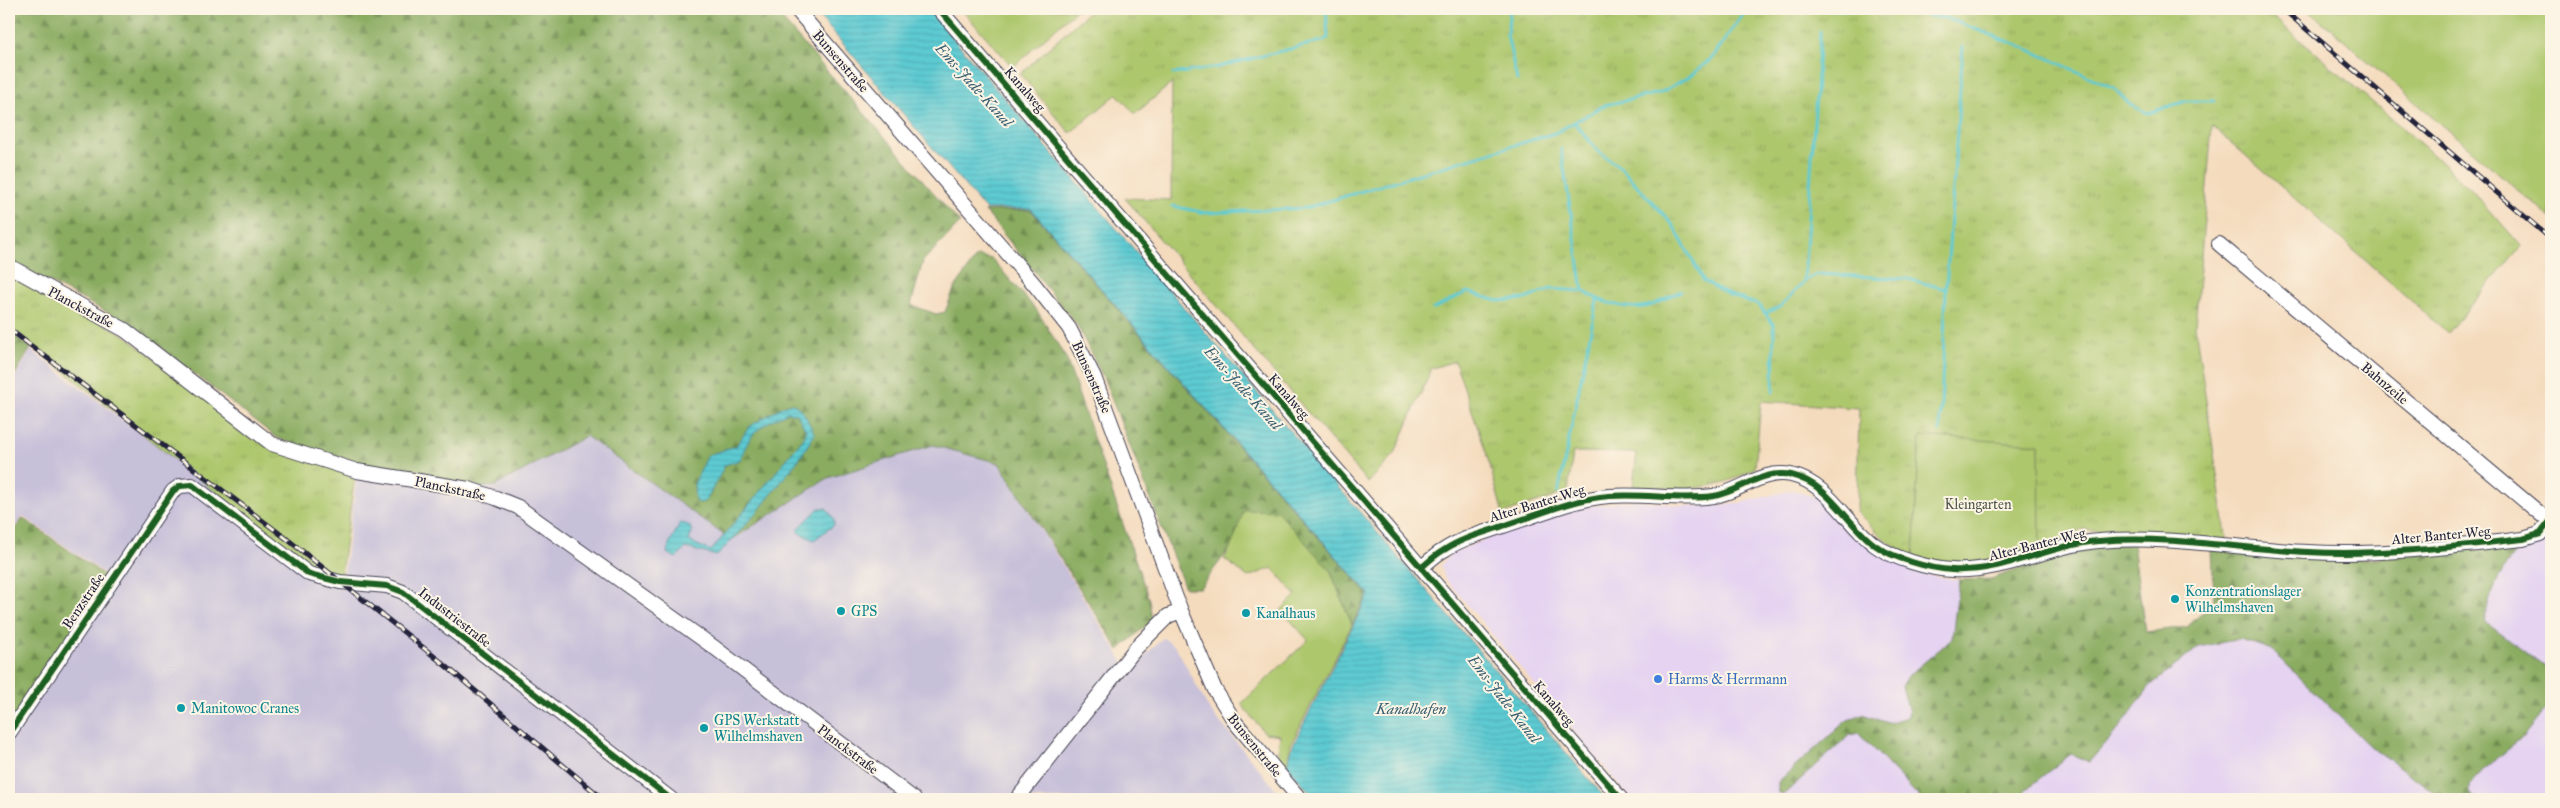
<svg xmlns="http://www.w3.org/2000/svg" width="2560" height="808" font-family="'IM FELL Great Primer',serif">
  <defs>
    <pattern id="grass-tufts" width="24" height="20" patternUnits="userSpaceOnUse" patternTransform="scale(1.25)"><rect width="24" height="20" fill="#adc76d"/><path d="M3 7l-1-3M5 7V3M7 7l1-3M15 17l-1-3M17 17v-4M19 17l1-3" fill="none" stroke="#95ab5f"/></pattern>
    <pattern id="forest-firs" width="22" height="20" patternUnits="userSpaceOnUse" patternTransform="scale(1.25)"><rect width="22" height="20" fill="#8aac60"/><path d="M5 1l3.5 6h-7zM16 11l3.5 6h-7z" fill="#708c50"/></pattern>
    <pattern id="water-rules" width="6" height="5" patternUnits="userSpaceOnUse" patternTransform="scale(1.25)"><rect width="6" height="5" fill="#5dcad2"/><path d="M0 2.5h6" fill="none" stroke="#51adb5"/></pattern>
  </defs>
  <rect width="100%" height="100%" fill="#fcf5e5"/>
  <filter id="ink" filterUnits="userSpaceOnUse"><feTurbulence type="fractalNoise" baseFrequency=".02" numOctaves="2"/><feDisplacementMap in="SourceGraphic" scale="10" xChannelSelector="R" yChannelSelector="G"/><feConvolveMatrix kernelMatrix="1 2 1 2 8 2 1 2 1" color-interpolation-filters="sRGB"/></filter>
  <filter id="wash" filterUnits="userSpaceOnUse"><feTurbulence type="fractalNoise" baseFrequency=".0096" numOctaves="4" result="noise"/><feDisplacementMap in="SourceGraphic" scale="20" xChannelSelector="R" yChannelSelector="G"/><feGaussianBlur stdDeviation="1.12" result="paint"/><feColorMatrix in="noise" values="0 0 0 0 0 0 0 0 0 0 0 0 0 0 0 0 0 1.4 0 .05"/><feComposite in="paint" operator="in"/></filter>
  <g filter="url(#wash)">
    <rect width="100%" height="100%" fill="#f4dbbe"/>
    <path fill="#e5d3f1" d="M1792,490L1820,499L1847,520L1876,551L1929,575L1959,580L1991,579L2057,556L2114,545L2145,632L2187,627L2214,602L2212,547L2364,559L2546,539L2551,530V799H1631L1445,578L1441,565L1452,553L1491,537L1576,508L1637,500L1684,506L1736,504Z"/>
    <path fill="#c7c0d9" d="M31,350L342,587L358,469L495,486L586,436L731,540L828,478L933,445L999,463L1129,671L1163,638L1176,647L1209,709L1284,799H9V737L112,579L23,516L12,531L9,529V387Z"/>
    <path fill="url(#grass-tufts)" stroke="#687454" d="M1092,9H2264L2428,150L2481,200L2521,246L2448,333L2212,126L2195,326L2227,542L2083,529L2040,551L1920,436L1913,558L1883,538L1857,512L1859,408L1761,401L1755,468C1713,494 1680,488 1633,486L1637,453L1573,452L1568,492L1503,514L1486,452L1455,361L1432,368L1394,455L1368,483L1125,198L1171,200L1172,83L1135,114L1117,94L1070,133L1020,74Z
      M9,275L123,334L271,447L355,476L340,580L314,571L9,327Z"/>
    <path fill="url(#forest-firs)" stroke="#56674e" d="M9,9H773L960,223L923,261L911,305L936,314L945,312L954,289L977,256L992,259L1038,312L1066,358L1149,600L1152,620L1119,650L999,463L933,445L828,478L731,540L586,436L495,486L465,489L358,469L277,438L130,324L9,261Z
      M1031,210L1368,594L1352,625L1330,570L1236,530L1235,541L1200,588H1185L1104,379L1077,325L985,211Z
      M9,332L31,348L9,384Z
      M23,518L108,578L9,728V531L12,533Z
      M2524,541C2501,571 2493,583 2484,621L2551,672V703L2520,740L2481,771L2470,785V793L2477,799H2444L2366,743L2272,650L2240,639L2199,647L2150,686L2121,726L2089,762L2071,754L2031,785L2018,799H1921L1858,733L1850,735L1783,795L1778,792V782L1846,721L1862,714L1888,723L1907,717L1909,713L1902,686L1909,675L1952,639L1959,580L1991,579L2057,556L2114,545L2133,544L2145,632L2187,627L2214,602L2212,547L2364,559Z"/>
    <path fill="#adc76d" stroke="#687454" d="M961,9H1077L1013,67Z
      M2307,9H2551V218Z
      M1920,436L2039,444L2040,551L1950,568L1913,558Z
      M1244,510L1277,511L1330,570L1352,625L1291,744L1287,765L1277,760L1280,735L1265,733L1241,704L1308,640L1281,610L1296,595L1272,568L1248,577L1224,559C1235,541 1237,529 1244,510Z"/>
    <path fill="url(#water-rules)" stroke="#407686" d="M813,9H928L1606,799H1316L1287,766L1293,745L1369,594L1031,209H985Z
      M791,403C806,409 807,422 815,434L799,459L759,510L717,556L686,548L676,558L667,553L669,544L680,523L689,525L692,532L689,541L711,551L804,438L806,431L797,414L788,412C759,427 752,429 740,460L725,465L706,501L700,503L695,501L694,484L708,455L736,446L749,427L783,406Z
      M819,508H826L834,519V525L814,540L799,533L798,529Z"/>
    <g fill="none" stroke-linecap="round" stroke-linejoin="round">
      <path stroke="#5dcad2" stroke-width="3" d="M1510,9L1507,35L1517,80
        M1827,9L1909,13L1946,18L2023,47L2114,88L2130,105L2148,113L2186,101H2214
        M1173,74L1218,67L1322,41L1328,38L1326,9
        M1574,122L1599,152L1621,168L1673,225L1704,281L1729,295L1759,305L1774,325L1773,392
        M1561,149L1583,291C1602,303 1630,312 1652,305C1662,301 1672,295 1681,291
        M1172,206L1206,213L1306,208L1555,133L1605,105L1660,93L1690,76L1711,59L1747,9
        M1804,281L1820,31
        M1946,289L1963,46
        M1433,309L1467,292L1498,301L1525,299L1551,289L1583,291
        M1765,313L1780,307L1804,281L1818,274L1908,279L1946,289L1940,431
        M1558,493L1597,300"/>
    </g>
  </g>
  <g filter="url(#ink)">
    <g fill="none" stroke-linecap="round" stroke-linejoin="round">
      <g stroke="#423e4f" stroke-width="16">
        <path id="minor" d="M796,9L1034,284L1069,328L1094,377L1181,611L1215,690L1235,722L1300,799
          M939,9L1621,799
          M2219,244L2550,522
          M9,266L125,330L272,444L357,471L469,489L496,498L518,507L715,648L914,799
          M1421,568C1428,562 1435,555 1444,550C1462,538 1483,533 1503,526C1538,515 1572,499 1609,496C1644,493 1679,501 1714,496C1740,492 1762,469 1791,475C1830,484 1845,523 1875,545C1892,558 1930,569 1952,570C2004,573 2048,545 2099,541C2169,535 2239,549 2308,552C2380,556 2451,547 2523,539L2540,534L2551,520
          M9,733L173,491L180,486L192,485L309,574L340,582L387,586L403,592L671,799
          M1017,799L1136,648L1168,616L1181,611"/>
      </g>
      <use href="#minor" stroke="#fff" stroke-width="14"/>
      <g stroke="#22223b" stroke-width="5">
        <path id="rail" d="M2283,9L2551,239
          M9,329L287,539L440,661L603,799"/>
      </g>
      <use href="#rail" stroke="#fcf5e5" stroke-width="3" stroke-dasharray="9" stroke-linecap="butt"/>
      <g stroke="#fcf5e5" stroke-width="9">
        <path id="cycleway" d="M939,9L1621,799
          M1421,568C1428,562 1435,555 1444,550C1462,538 1483,533 1503,526C1538,515 1572,499 1609,496C1644,493 1679,501 1714,496C1740,492 1762,469 1791,475C1830,484 1845,523 1875,545C1892,558 1930,569 1952,570C2004,573 2048,545 2099,541C2169,535 2239,549 2308,552C2380,556 2451,547 2523,539L2540,534L2551,520
          M9,733L173,491L180,486L192,485L309,574L340,582L387,586L403,592L671,799"/>
      </g>
      <use href="#cycleway" stroke="#1b5e20" stroke-width="6"/>
    </g>
  </g>
  <g fill="#0f9aa8" stroke="#fcf5e5" stroke-width="2">
    <circle cx="2175" cy="599" r="5"/>
    <circle cx="841" cy="611" r="5"/>
    <circle cx="1246" cy="613" r="5"/>
    <circle cx="181" cy="708" r="5"/>
    <circle cx="704" cy="728" r="5"/>
  </g>
  <circle fill="#3f7fe0" stroke="#fcf5e5" stroke-width="2" cx="1658" cy="679" r="5"/>
  <g text-anchor="middle" stroke-width="4" stroke-linejoin="round" paint-order="stroke">
    <g font-size="14" fill="#22223b" stroke="#fcf5e5">
      <text transform="translate(841 61) rotate(49)" y="5">Bunsenstraße</text>
      <text transform="translate(1025 89) rotate(49)" y="5">Kanalweg</text>
      <text transform="translate(81 307) rotate(28)" y="5">Planckstraße</text>
      <text transform="translate(1092 377) rotate(66)" y="5">Bunsenstraße</text>
      <text transform="translate(2385 383) rotate(40)" y="5">Bahnzeile</text>
      <text transform="translate(1289 396) rotate(49)" y="5">Kanalweg</text>
      <text transform="translate(450 488) rotate(12)" y="5">Planckstraße</text>
      <text transform="translate(1537 503) rotate(-17)" y="5">Alter Banter Weg</text>
      <text transform="translate(2441 535) rotate(-5)" y="5">Alter Banter Weg</text>
      <text transform="translate(2037 544) rotate(-14)" y="5">Alter Banter Weg</text>
      <text transform="translate(83 601) rotate(-56)" y="5">Benzstraße</text>
      <text transform="translate(455 617) rotate(38)" y="5">Industriestraße</text>
      <text transform="translate(1554 703) rotate(49)" y="5">Kanalweg</text>
      <text transform="translate(1255 745) rotate(51)" y="5">Bunsenstraße</text>
      <text transform="translate(848 749) rotate(37)" y="5">Planckstraße</text>
    </g>
    <g font-size="14" fill="#4c544a" stroke="#fcf5e5">
      <text x="1978" y="509">Kleingarten</text>
    </g>
    <g font-size="14" fill="#0d838f" stroke="#fcf5e5" text-anchor="start">
      <text x="2185" y="596">Konzentrationslager<tspan x="2185" dy="16">Wilhelmshaven</tspan></text>
      <text x="851" y="616">GPS</text>
      <text x="1256" y="618">Kanalhaus</text>
      <text x="191" y="713">Manitowoc Cranes</text>
      <text x="714" y="725">GPS Werkstatt<tspan x="714" dy="16">Wilhelmshaven</tspan></text>
    </g>
    <g font-size="14" fill="#366cbe" stroke="#fcf5e5" text-anchor="start">
      <text x="1668" y="684">Harms &amp; Herrmann</text>
    </g>
    <g font-size="15" font-style="italic" fill="#375d70" stroke="#fcf5e5">
      <text transform="translate(974 85) rotate(48)" y="5">Ems-Jade-Kanal</text>
      <text transform="translate(1243 388) rotate(48)" y="5">Ems-Jade-Kanal</text>
      <text transform="translate(1504 699) rotate(52)" y="5">Ems-Jade-Kanal</text>
      <text x="1411" y="714">Kanalhafen</text>
    </g>
  </g>
  <rect width="2560" height="808" fill="none" stroke="#fcf5e5" stroke-width="30"/>
</svg>
